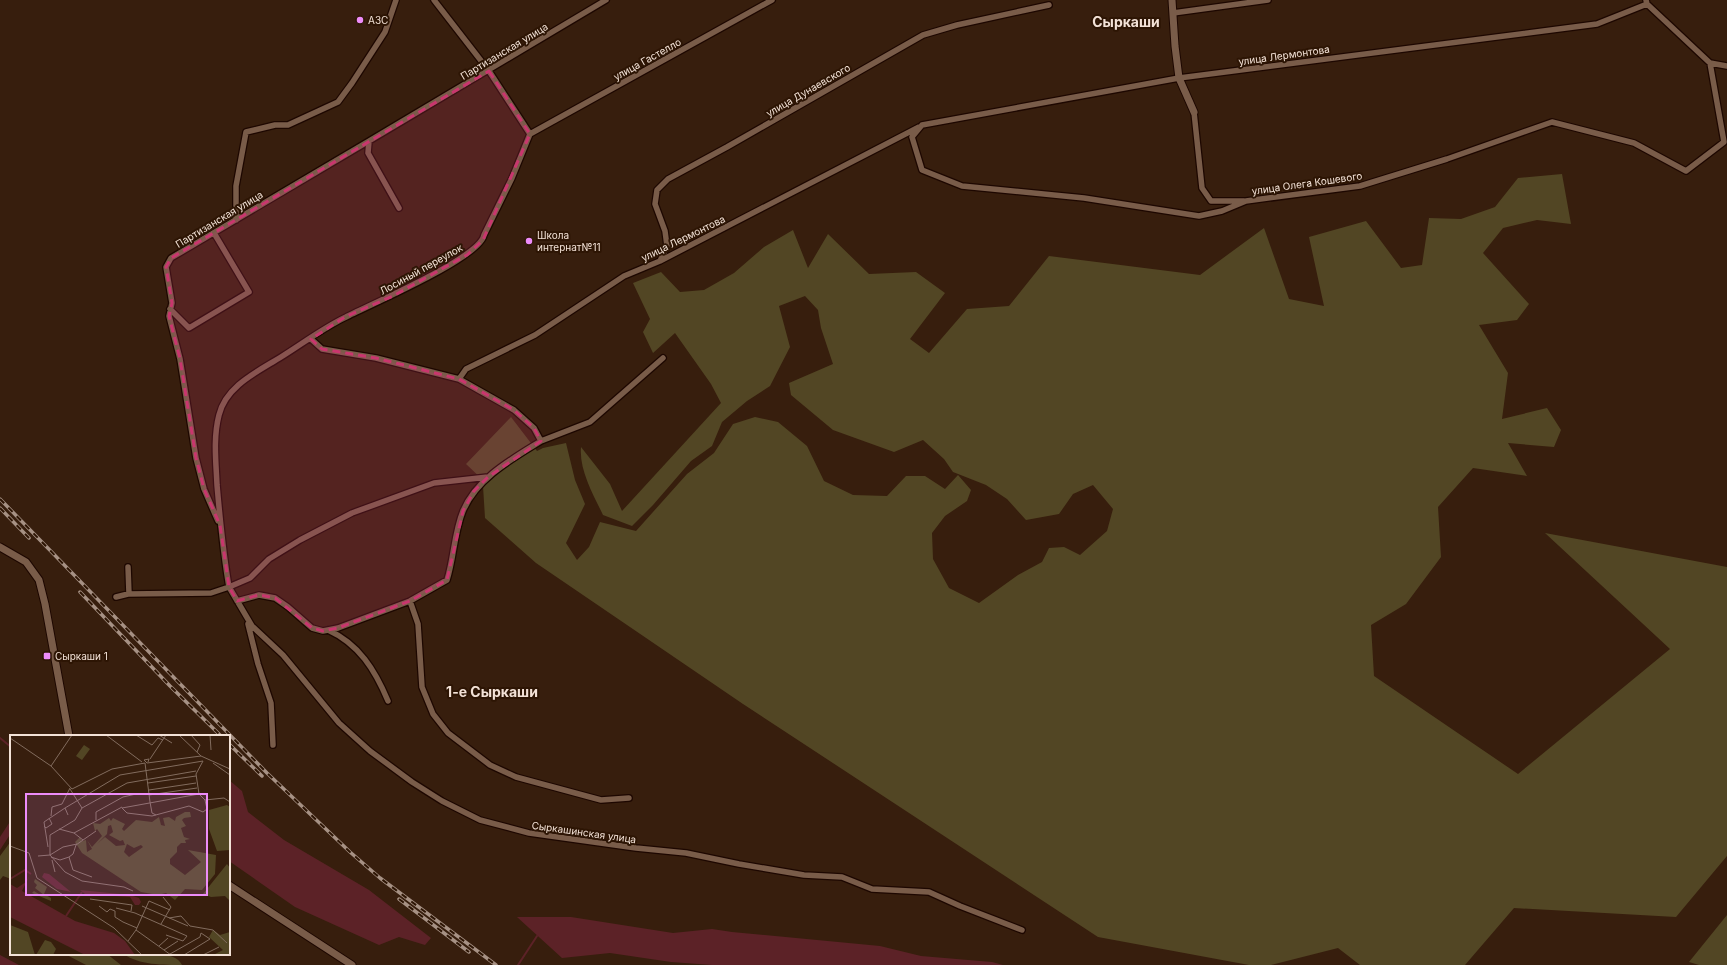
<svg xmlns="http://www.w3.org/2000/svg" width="1727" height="965" font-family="Inter,sans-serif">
  <rect width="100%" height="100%" fill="#371e0d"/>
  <path fill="#524624" d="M1562,174L1571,224L1537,220L1503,228L1483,253L1529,304L1517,320L1479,325L1508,373L1502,419L1547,408L1561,430L1554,447L1508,443L1527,476L1473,468L1438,507L1441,557L1406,604L1371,625L1374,676L1518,774L1670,649L1545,533L1727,567V856L1676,917L1514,908L1465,965H1360L1338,948L1271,965H1249L1098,937L743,704L536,563L485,518L483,486L486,483L466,464L511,417L537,451L543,448L566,443L575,480L585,504L566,543L577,560L589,547L600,522L636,531L687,474L714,453L733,424L755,417L778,422L807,446L824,481L853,495L887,496L906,476H925L945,489L958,475L971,490L967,501L945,516L932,533L933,559L949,588L979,603L1018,575L1042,562L1049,548L1064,547L1080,555L1107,531L1113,509L1093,485L1073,494L1059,514L1026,520L1007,499L986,485L953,472L944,459L923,440L894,452L833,430L791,395L789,383L833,364L821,328L818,310L805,296L779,306L790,347L770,386L747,401L722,422L712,446L691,461L653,505L632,526L603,515C593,494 579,470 581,447L610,484L622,511L721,403L711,384L675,333L653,353L643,332L650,319L633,283L661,272L680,292L704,290L734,273L764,247L793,230L808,268L828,234L869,274L916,272L945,293L910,339L929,353L967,309L1009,306L1049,256L1200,275L1264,228L1289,299L1324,306L1309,237L1366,221L1401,268L1422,265L1429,218L1461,219L1495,207L1518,178Z
    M11,841V879L3,876L0,880V856Z
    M1727,915V965H1699L1689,962Z
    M65,954H107L121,965H86Z
    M124,954C139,954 175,949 182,965C164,965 138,965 124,954Z"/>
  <path fill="#5c2227" d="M229,780L242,791L248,812L284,840L369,890L431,938L425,945L399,937L379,945L295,907L229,861Z
    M11,820V833L0,850V837Z
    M517,917H571L673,933L712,929L732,932L880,946L921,956L992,962L1003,965H712L671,962L610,953L562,958Z
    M0,955L19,965H0Z"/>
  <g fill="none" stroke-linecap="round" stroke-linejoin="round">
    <path stroke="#5c2227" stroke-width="2" d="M0,738L11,747
      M518,965L537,936"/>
    <g stroke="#1d0700" stroke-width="8">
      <path id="minor" d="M434,0L489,71L530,134
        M1646,0L1647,4L1710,63L1727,66
        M1647,4L1597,24L1179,78L922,125L912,137L922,170L962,186L1084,198L1199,216L1222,211L1246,201L1360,186L1447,159L1552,122L1634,143L1686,171L1724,142L1710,63
        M1173,13L1268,0
        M1194,112L1202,188L1211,201H1244
        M530,134L772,0
        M399,208L368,153L369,141L606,0
        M236,220V186L246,132L275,125H288L338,102L352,83L385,32L396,0
        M660,261L667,246L665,231L655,204L657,190L668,179L727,147L923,35L957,25L1049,5
        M170,309L189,328L249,292L214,233
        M459,379L466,369L535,335L624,276L660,261L919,127
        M541,441L590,422L663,358
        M488,477L434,483L352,513L300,540L269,559L250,578L229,587L252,626L283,655L339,723L370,751L412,782L442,801L480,820L529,833L636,848L686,853L739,864L804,875L842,877L872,889L929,892L960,906L1022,930
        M218,521L204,489L196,458L180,359L169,316L172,303L166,267L171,258L369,141
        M128,567L129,594
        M116,597L128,594L211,593L229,587C223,553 220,519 217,485C216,462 213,438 219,415C226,386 257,372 281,357C302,344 323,328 346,317C369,305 480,258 484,235L512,178L530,134
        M237,601L259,595L275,598L288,607L312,628L323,631L338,628L410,601L447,580C454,558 454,533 463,511C477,478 512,459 541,441L534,428L514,410L459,379L376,358L322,349L311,339
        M410,601L418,624L422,687L433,714L448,733L490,765L516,777L601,800L629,798
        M248,624L258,664L271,703L273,745
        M328,630C359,644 375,670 388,701"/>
    </g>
    <g stroke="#1d0700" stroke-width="9">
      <path id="tertiary" d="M1172,0L1175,46L1179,78L1194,112
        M0,547L26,562L39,580L45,604L69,736
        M229,885L352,965"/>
    </g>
    <use href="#minor" stroke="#795c49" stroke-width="5.5"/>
    <use href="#tertiary" stroke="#795c49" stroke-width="7"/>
    <g stroke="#a69184" stroke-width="3.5">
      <path id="rail" d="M0,499L267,773L350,852L380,878L496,965
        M0,508L29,538
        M80,592L170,686L221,736
        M229,744L262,776
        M399,899L469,952"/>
    </g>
    <use href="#rail" stroke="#2d1504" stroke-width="2" stroke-dasharray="6" stroke-linecap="butt"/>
  </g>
  <path fill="#c9366e" fill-opacity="0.2" stroke="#c9366e" stroke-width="3" stroke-dasharray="8 5" stroke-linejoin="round" d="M489,71L530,134L483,240L467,255L393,296L345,317L311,339L322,349L376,358L459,379L514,410L534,428L541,441L488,477L474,491L463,511L447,580L410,601L338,628L323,631L312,628L275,598L259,595L237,601L229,587L220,525L204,489L196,458L180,359L169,316L172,303L166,267L171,258Z"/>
  <g fill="#ed8cf9" stroke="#2d1504" stroke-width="1.5">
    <circle cx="360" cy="20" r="4"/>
    <circle cx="529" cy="241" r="4"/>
    <rect x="43" y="652" width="8" height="8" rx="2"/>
  </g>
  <g text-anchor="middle" stroke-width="4" stroke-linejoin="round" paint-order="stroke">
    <g font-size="10" fill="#f3e2d7" stroke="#2d1504" text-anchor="start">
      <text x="368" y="24">АЗС</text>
      <text x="537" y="239">Школа<tspan x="537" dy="12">интернат№11</tspan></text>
      <text x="55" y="660">Сыркаши 1</text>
    </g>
    <g font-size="10" fill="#f3e2d7" stroke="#2d1504">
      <text transform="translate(504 51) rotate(-31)" y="4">Партизанская улица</text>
      <text transform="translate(1284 55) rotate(-8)" y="4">улица Лермонтова</text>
      <text transform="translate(647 59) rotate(-29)" y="4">улица Гастелло</text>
      <text transform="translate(808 90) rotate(-30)" y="4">улица Дунаевского</text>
      <text transform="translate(1307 183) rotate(-8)" y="4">улица Олега Кошевого</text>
      <text transform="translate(219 219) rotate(-31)" y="4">Партизанская улица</text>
      <text transform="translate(683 238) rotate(-26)" y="4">улица Лермонтова</text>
      <text transform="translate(421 269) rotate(-29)" y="4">Лосиный переулок</text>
      <text transform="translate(584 832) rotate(8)" y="4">Сыркашинская улица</text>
    </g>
    <g font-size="14" font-weight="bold" fill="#f3e2d7" stroke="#2d1504">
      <text x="1126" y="27">Сыркаши</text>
      <text x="492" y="697">1-е Сыркаши</text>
    </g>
  </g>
  <g transform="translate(10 735)">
    <rect width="220" height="220" fill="#371e0d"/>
    <path d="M74,10L80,14L72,25L66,21ZM217,70L220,72V115L207,116L199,94V75ZM175,77H180L181,82L174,83L172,85L176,91L171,93L174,102L180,104L175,105L176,108H171L167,112V117L160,124V129L175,140L191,127L178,115L206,120L205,139L192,155L175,154L165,165L156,158L148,160L131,157L72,118L65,107L70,102L72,106L76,105L77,117L82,114L77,105L82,112L92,101L87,94L85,96L83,88L90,89L99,83L101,86L103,83L115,89L112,94L114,96L126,85L142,87L149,82L151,90L155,91L153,83L159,82L165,86L166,82ZM101,90L103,97L99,100L110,106L113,105L115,110L106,111L95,102L87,109L97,99L98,91ZM117,109L124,113L131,110L133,112L119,122L114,117ZM217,129L220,133V166L215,161L201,162L193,159ZM25,144L37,152L34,159L41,163V166L22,158L24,156L32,161L34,160L25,153L27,150L24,147ZM0,190L18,197L25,220H0ZM203,195L210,200L220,197V220H203L213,215L199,202ZM35,205L41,207L46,214L43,220H26Z" fill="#524624" fill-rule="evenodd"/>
    <path d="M34,138L39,139L61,157L47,154L32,142ZM20,140L12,156L65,186L104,198L115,206L125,220H75L0,182V149L7,153L16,147ZM70,155L120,160L129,163L131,167L129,170H125L120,162L75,159Z" fill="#5c2227"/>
    <path fill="none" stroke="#5c2227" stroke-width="2" d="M0,144L15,135L21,139M56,181L72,157"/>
    <path fill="none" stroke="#826c5e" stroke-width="1" d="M96,0L132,27M126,0L142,10L148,3L153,5M149,0L162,8M169,0L191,21M181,0L190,10L187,17M200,0L201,15M0,3L41,31L62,54L102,34L135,28M140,24L156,0M193,26L186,39L189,59L195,65L214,63L220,67M138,27L139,24L134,25L137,28L191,21L220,34M135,28L140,67L142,78L146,80M203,28L220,40M41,31L62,0M138,48L186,41M60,54L72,73M139,55L186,48M189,59L112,73L117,78L142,81L179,71L193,77L197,74L195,65M139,60L187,53M72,73L117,48L186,36M58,80L55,73L110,40L193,26M41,81L42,72L52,69L60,53M86,85V77L113,62L126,59M34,91L36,93L42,89L39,83M64,98L112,72M73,105L86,96M67,109L53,112L40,120L55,137L72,146L114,152L123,156M0,111L19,118L27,143L104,193L132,220M38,112L34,87L55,73M28,121L40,120V100L65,85L72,73M41,122L50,125L59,122L63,119L66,110L73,105L64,98L49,94M59,122L63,135L82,142M42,125L45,137M80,164L122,170L121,176M89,171L97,177L100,174L105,176V182L113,187L127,193M132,171L178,191M106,173L125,178L177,201L173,206L156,200M159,183L171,181L180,191L203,195L217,208M151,189L161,172L153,162M126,195L139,166L160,175M118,206L126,195L161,220M149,211L158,203M154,215L168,206M160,219L190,202L191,198L200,204M174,220L200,204M193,220L209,212"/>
    <path fill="#ed8cf9" fill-opacity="0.15" stroke="#ed8cf9" stroke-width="2" d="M16,59H197V160H16Z"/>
    <rect width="220" height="220" fill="none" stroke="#f3e2d7" stroke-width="2"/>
  </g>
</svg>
